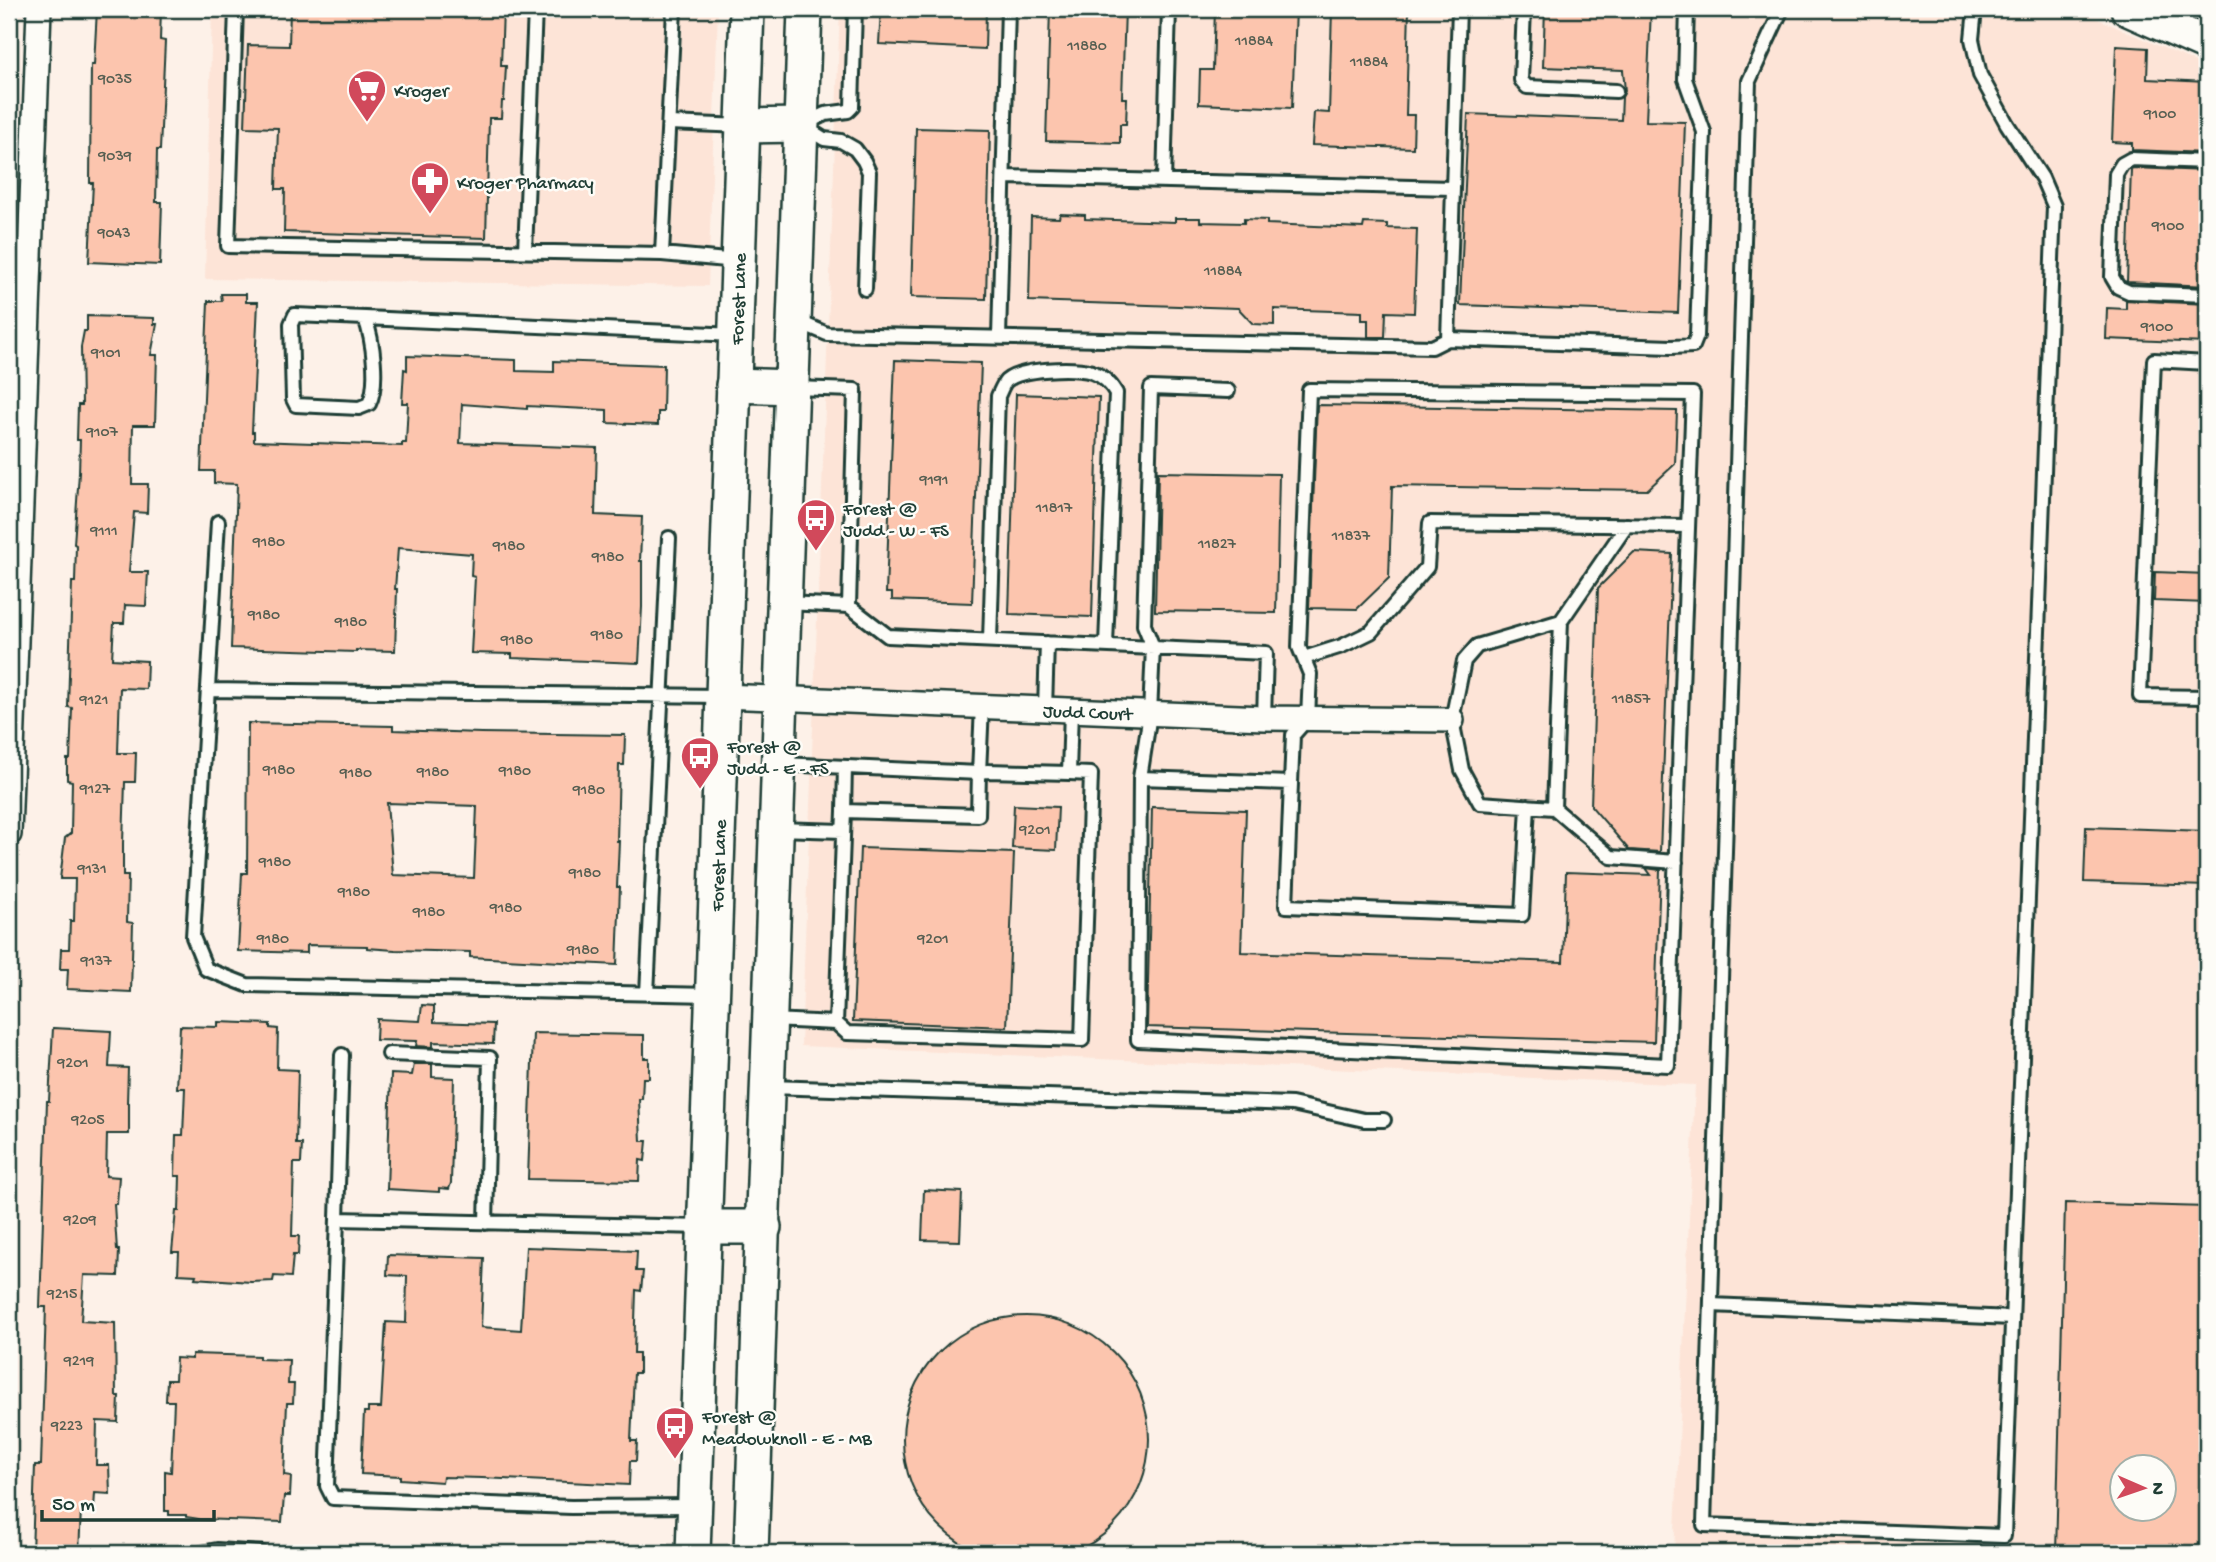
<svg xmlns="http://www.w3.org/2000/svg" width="2216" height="1562" font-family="'Gochi Hand',sans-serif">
  <rect width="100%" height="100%" fill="#fdf1e8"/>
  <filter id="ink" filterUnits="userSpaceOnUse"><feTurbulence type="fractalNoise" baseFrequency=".0143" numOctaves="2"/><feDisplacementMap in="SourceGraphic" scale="14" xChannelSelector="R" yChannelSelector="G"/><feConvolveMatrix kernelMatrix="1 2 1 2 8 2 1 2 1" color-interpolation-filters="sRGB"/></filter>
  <g filter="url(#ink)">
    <path fill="#fde4d7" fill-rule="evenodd" d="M212,9H718L708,286L205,279Z
      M840,9H2075L2207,67V1553H1674L1695,1085L801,1046ZM2122,1468H2164V1510H2122Z"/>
    <path fill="#fcc5ae" stroke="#1f3d34" stroke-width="2" fill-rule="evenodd" d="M97,9H161L160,40L165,41L160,150H157L156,202H162L160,265L89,262L93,183H90L91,65H94Z
      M290,9H503L501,66H506L504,101H502L501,118H489L486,238L284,232L285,189H276L278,128L245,127L248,45L289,46Z
      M881,9H986L985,49L879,44Z
      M1050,9H1125L1122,98H1127L1126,124H1120V143L1046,141Z
      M1215,9H1296L1292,108L1199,104L1200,70H1213Z
      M1332,9H1409L1406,115H1414L1413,148L1312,145L1314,112L1329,113Z
      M1545,9H1651L1646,121L1685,122L1678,313L1460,305L1468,114L1621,120L1622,97L1625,91L1623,70L1543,67Z
      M2116,46L2148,48L2147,79L2207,82V153L2132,150V143L2112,142Z
      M916,128L990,130L986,299L911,297Z
      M2133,168L2207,171V286L2127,282L2131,169Z
      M1060,214L1085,215V219L1175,222V218H1200V222L1244,223V219L1267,220V224L1363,228L1364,223L1387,224V228L1417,229L1414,313L1386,312L1385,337H1368V320H1362V312L1274,309V325L1253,324L1238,308L1029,301L1031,217L1059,218Z
      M221,294H246V302H258L252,432H254V441L402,446V443H406L408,403H402L404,369L407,370V356L516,360V371L554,372V361L664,365L663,412H658V425L607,423V410L527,406V409L462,404L460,443L597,448L595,515L642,517L640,561H642V607L639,663L512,658V654L471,653L475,577L471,576L472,554L398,548L395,589H397L395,651L356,650V652L231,648L237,484L214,483V471H201L208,301H222Z
      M2126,300L2207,304V343L2106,339L2107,308L2126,309Z
      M87,316L154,318V324H157L151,355H157L155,425H133L132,484H148L147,513L134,512L129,572H148L146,606L125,605L124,623H114L112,659L147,661L146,689L120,688L118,753H136L135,782H125L123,843V876H128L127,922L133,923L131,992L67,989L68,969H60L61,949H69L70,921H74L75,879H60L65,838L71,833L72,781L67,780V759H70L72,708L68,707L72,582H75L76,545L74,544L79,473L80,440H77L78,405H82L81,347L84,331H87Z
      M895,360L981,363L972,603L892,600V593H886Z
      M1016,394L1099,397L1092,617L1009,614Z
      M1317,405L1677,411L1675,464L1647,490L1392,486L1389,578L1357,609L1309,608Z
      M1158,472L1279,474L1276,613L1155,611Z
      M1634,552L1672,554L1660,852L1629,850L1591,806L1598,588Z
      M2155,572L2207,574V603L2154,601Z
      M248,723L393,726V730L481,733L625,735L624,765H619L617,841H619L617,887H620L617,965L470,957V952L395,950L367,948V946L307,945V953L238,951L242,873H247ZM387,803L477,806L474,878L393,875Z
      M1014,805L1058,807L1056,850L1012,848Z
      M1152,807L1246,810L1241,952L1563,962L1566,872L1651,875L1646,868L1660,870L1654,1042L1147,1027Z
      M2086,827L2207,831V886L2084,882Z
      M860,848L1014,853L1007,1027L853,1021Z
      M422,1005L434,1006V1022L494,1024L493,1044L433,1042V1047L416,1046L417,1041L376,1040L377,1019L420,1021Z
      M218,1022L270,1024V1028L278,1029L277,1069L298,1070L296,1144H302L301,1163H294L292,1236H299L298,1255H293L291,1277L274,1276L273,1281L251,1282L195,1278L196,1275L178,1274L179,1252H172L176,1211H179L180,1176H175L176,1135H183L185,1088H177L180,1026L218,1027Z
      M53,1028L111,1031L109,1067L128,1068L127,1103H129V1134H107L106,1176L119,1177L117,1204H114L117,1250H119L118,1276L84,1275L81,1321L115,1323L116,1396H119L118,1422L97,1421L96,1465H109L110,1494L95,1493L94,1509H81L79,1553H32L35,1465H41L46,1307H40L47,1101H49Z
      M533,1033L644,1035V1058H649V1078H643L642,1099H639L641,1141H647L645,1161L640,1160L639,1181L528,1179Z
      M414,1064H432V1077L454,1078L451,1183L449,1189L439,1188V1192L387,1189L391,1074L412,1075Z
      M924,1190L962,1192L960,1241L922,1240Z
      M2065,1203L2207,1207V1553H2056ZM2122,1467H2164V1509H2122Z
      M526,1247L637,1251L636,1271H643L641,1291L636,1290L634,1353H639V1373H634L631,1441H637L636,1461H630L629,1485L482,1478L443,1477L442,1482L400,1479V1476L361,1474L364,1412H368V1408H381L386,1322L406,1323L407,1276L387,1275L388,1255L484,1258L481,1327L521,1330Z
      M903 1439a123 123 0 1 1 246 0a123 123 0 1 1-246 0Z
      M192,1354L259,1356V1359L289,1360L288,1384H294L293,1403H287L284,1475L291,1476L290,1496H284L282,1522L199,1519L186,1517V1515H169V1511H165V1471L171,1472L174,1401H166L167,1380H175L176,1358L192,1359Z"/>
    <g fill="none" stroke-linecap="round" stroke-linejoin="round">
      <g stroke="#1f3d34" stroke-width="18">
        <path id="lane" d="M236,9L228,246L662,254L674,9
          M1524,9L1521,80L1527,87L1616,91
          M1782,9L1749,81L1704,1525L2004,1536L2054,206L2042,178L2007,124L1980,75L1972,39L1975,9
          M669,123L743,126
          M804,124L825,114L848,111L852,107L855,9
          M805,127L824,139L841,141L855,149L864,161L869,172L865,289
          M2207,162L2131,159L2122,164L2116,174L2112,277L2118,287L2129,292L2207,295
          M1004,177L1452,188
          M1164,181L1169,9
          M525,251L535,9
          M662,254L737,261
          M295,315L365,318C373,340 379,383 369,404L359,408L296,405L293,399L291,324Z
          M365,318L735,335
          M797,321L827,334L1432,347L1448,339L1671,347L1693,346L1697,336L1704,132L1685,79L1687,9
          M999,337L1008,9
          M1448,339L1459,9
          M2207,363L2154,360L2140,696L2207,697
          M1228,391L1151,388L1144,625L1153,647L1150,714L1140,778L1138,1040L1668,1065L1693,394L1309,390L1299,647L1310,674L1308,718L1293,735L1286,906L1522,915L1528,806
          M218,522L193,937L206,969L247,985L712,995
          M1627,525L1561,621L1477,646L1464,661L1452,720L1462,770L1480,803L1554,808L1611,857L1676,862
          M785,603L849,606L855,390L793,388
          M849,606L888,636L1266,653L1264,718
          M990,640L998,396C1000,392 1003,384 1006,381C1021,368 1074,367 1092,372C1103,376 1111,384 1116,393L1106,645
          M1304,658L1342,646L1371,632L1427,567L1430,523L1688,526
          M209,690L721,696
          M1045,709L1047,643
          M781,764L979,773L982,706
          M1140,778L1291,783
          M1554,808L1561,621
          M844,811L845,767
          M777,829L843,831
          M647,994L669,538
          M771,1020L836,1023L844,811L978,815L979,773L987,771L1069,773
          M836,1023L847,1033L1082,1040L1091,774L1069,773L1071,710
          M389,1054L490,1058L486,1223
          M769,1087L1292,1104L1364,1120H1384
          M337,1219L342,1055
          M1711,1305L2012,1318
          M693,1506L571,1507L333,1498L327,1486L337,1219L704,1227
          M201,1553L217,1550L262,1553"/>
      </g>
      <g stroke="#1f3d34" stroke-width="28">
        <g id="street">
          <path id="s1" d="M722,696L1264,718L1452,720"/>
          <path d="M9,834L39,9"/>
        </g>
      </g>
      <g stroke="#1f3d34" stroke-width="38">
        <g id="secondary">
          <path d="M2128,9L2207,44"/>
          <path d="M743,126L802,125"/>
          <path d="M733,385L792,387"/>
          <path d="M704,1227H764"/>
          <path id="s2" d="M693,1553L747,9"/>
          <path d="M751,1553L805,9"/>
        </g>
      </g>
      <use href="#lane" stroke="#fdfcf7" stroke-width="12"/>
      <use href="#street" stroke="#fdfcf7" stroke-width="23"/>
      <use href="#secondary" stroke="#fdfcf7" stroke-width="33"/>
    </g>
  </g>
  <defs>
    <g id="supermarket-pin" transform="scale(2.0125)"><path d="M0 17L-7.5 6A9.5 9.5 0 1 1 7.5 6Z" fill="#d1495b" stroke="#fdfcf7"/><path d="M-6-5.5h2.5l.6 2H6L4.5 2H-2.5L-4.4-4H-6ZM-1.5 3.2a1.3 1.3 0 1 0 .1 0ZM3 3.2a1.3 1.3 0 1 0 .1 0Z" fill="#fff"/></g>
    <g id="pharmacy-pin" transform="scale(2.0125)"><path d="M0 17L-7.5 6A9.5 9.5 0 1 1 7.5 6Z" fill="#d1495b" stroke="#fdfcf7"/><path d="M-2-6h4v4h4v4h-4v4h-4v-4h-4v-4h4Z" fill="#fff"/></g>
    <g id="bus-pin" transform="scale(2.0125)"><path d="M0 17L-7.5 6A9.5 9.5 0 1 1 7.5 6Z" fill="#d1495b" stroke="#fdfcf7"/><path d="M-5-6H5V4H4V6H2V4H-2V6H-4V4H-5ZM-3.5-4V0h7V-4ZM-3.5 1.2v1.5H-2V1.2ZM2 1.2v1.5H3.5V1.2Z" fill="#fff"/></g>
  </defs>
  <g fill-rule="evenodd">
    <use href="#supermarket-pin" x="367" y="89"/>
    <use href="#pharmacy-pin" x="430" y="181"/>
    <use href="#bus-pin" x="816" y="518"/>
    <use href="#bus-pin" x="700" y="756"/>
    <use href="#bus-pin" x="675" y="1426"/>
  </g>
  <g text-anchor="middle" stroke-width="5" stroke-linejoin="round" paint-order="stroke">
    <g font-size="16" fill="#565f52">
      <text x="1254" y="45">11884</text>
      <text x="1087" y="50">11880</text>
      <text x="1369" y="66">11884</text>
      <text x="115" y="83">9035</text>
      <text x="2160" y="118">9100</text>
      <text x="115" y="160">9039</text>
      <text x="2168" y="230">9100</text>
      <text x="114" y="237">9043</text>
      <text x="1223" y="275">11884</text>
      <text x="2157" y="331">9100</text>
      <text x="106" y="357">9101</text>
      <text x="102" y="436">9107</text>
      <text x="934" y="484">9191</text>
      <text x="1054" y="512">11817</text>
      <text x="104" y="535">9111</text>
      <text x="1351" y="540">11837</text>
      <text x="269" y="546">9180</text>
      <text x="1217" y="548">11827</text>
      <text x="509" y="550">9180</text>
      <text x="608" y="561">9180</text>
      <text x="264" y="619">9180</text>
      <text x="351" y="626">9180</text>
      <text x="607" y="639">9180</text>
      <text x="517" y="644">9180</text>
      <text x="1631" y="703">11857</text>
      <text x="94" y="704">9121</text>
      <text x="279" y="774">9180</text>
      <text x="515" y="775">9180</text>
      <text x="433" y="776">9180</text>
      <text x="356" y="777">9180</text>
      <text x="95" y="793">9127</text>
      <text x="589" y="794">9180</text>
      <text x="1035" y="834">9201</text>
      <text x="275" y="866">9180</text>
      <text x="92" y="873">9131</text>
      <text x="585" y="877">9180</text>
      <text x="354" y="896">9180</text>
      <text x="506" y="912">9180</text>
      <text x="429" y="916">9180</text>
      <text x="273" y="943">9180</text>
      <text x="933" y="943">9201</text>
      <text x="583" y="954">9180</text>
      <text x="96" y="965">9137</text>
      <text x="73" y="1067">9201</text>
      <text x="88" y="1124">9205</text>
      <text x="80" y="1224">9209</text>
      <text x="62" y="1298">9215</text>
      <text x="79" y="1365">9219</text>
      <text x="67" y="1430">9223</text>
    </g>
    <g font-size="19" fill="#1f3d34" stroke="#fdfcf7" text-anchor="start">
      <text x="394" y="96">Kroger</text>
      <text x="457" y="188">Kroger Pharmacy</text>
      <text x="843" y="514">Forest @<tspan x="843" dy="22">Judd - W - FS</tspan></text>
      <text x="727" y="752">Forest @<tspan x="727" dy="22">Judd - E - FS</tspan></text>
      <text x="702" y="1422">Forest @<tspan x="702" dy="22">Meadowknoll - E - MB</tspan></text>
    </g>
    <g font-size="19" fill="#1f3d34" stroke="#fdfcf7">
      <text dy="7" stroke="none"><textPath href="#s2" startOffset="1255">Forest Lane</textPath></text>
      <text dy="7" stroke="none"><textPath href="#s1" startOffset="366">Judd Court</textPath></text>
      <text dy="7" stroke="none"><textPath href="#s2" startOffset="688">Forest Lane</textPath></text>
    </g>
  </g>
  <rect width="2216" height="1562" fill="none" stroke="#fdfcf7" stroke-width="35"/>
  <rect x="18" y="18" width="2181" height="1527" fill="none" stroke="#1f3d34" stroke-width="2.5" filter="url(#ink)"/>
  <g transform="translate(2143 1488) rotate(92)"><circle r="33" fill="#fdfcf7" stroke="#a4b0a9" stroke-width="2"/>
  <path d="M0-5L12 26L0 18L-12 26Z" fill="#d1495b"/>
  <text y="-10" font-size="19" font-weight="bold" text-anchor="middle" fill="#1f3d34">N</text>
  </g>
  <path d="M42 1510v10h172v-10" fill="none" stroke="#1f3d34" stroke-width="3.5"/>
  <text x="52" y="1510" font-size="21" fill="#1f3d34" stroke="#fdfcf7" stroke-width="5" paint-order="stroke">50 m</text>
</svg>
